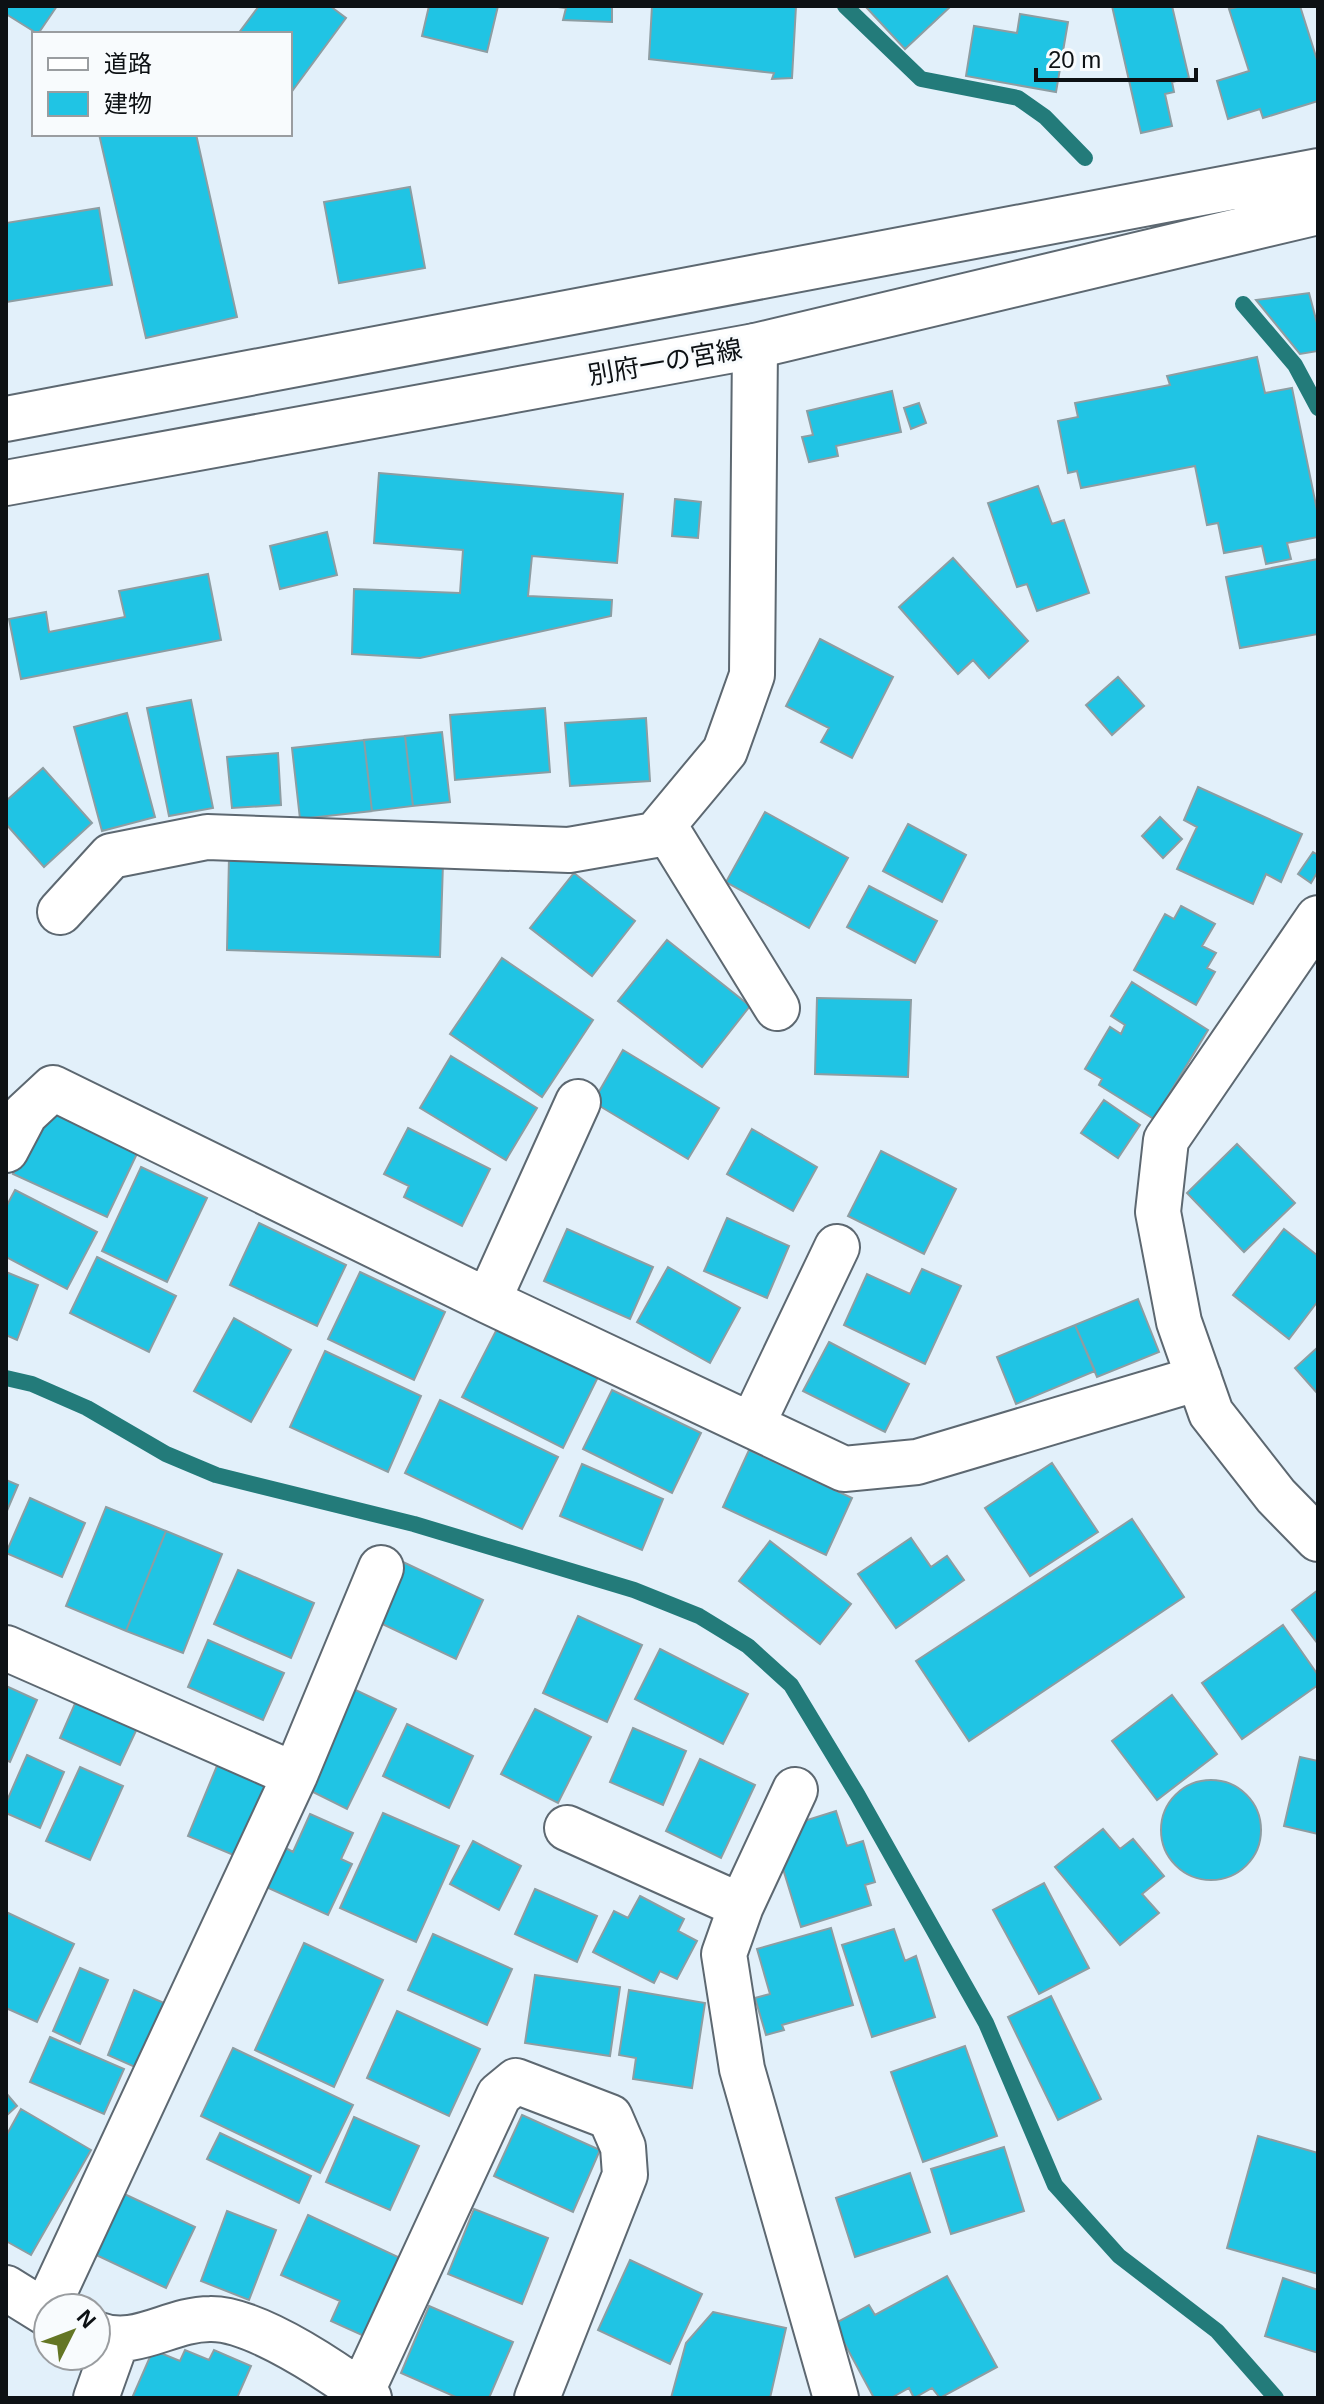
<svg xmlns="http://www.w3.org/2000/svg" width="1324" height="2404" font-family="Helvetica,'Noto Sans JP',sans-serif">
  <rect width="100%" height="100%" fill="#e2f0fa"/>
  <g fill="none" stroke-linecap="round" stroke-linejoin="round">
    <path stroke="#237b7a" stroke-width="16" d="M845,6L921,79L1018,98L1045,117L1085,158
      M1243,304L1295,365L1318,408
      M6,1378L32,1384L87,1408L166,1454L216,1475L414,1524L634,1590L699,1616L748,1646L791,1685L857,1794L986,2023L1055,2185L1119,2256L1217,2331L1276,2398"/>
  </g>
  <path fill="#20c4e4" stroke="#8d9da2" stroke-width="2" d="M6,6H57L38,34L6,14Z
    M259,6H330L346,18L290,94V34H238Z
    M429,6H498L487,52L422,36Z
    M550,6H612V22L563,20L566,8Z
    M652,6H796L792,78L772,79L774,73L649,59Z
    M865,6H951L905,49Z
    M1112,6H1172L1189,78L1172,82L1174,92L1165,94L1172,126L1141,133Z
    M1241,6H1300L1318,63V101L1263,118L1260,109L1228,119L1217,81L1249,71L1229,9Z
    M1020,14L1068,22L1056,92L966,76L974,26L1017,33Z
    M99,134H196L237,317L146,338Z
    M410,187L425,268L339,283L324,202Z
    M99,208L112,285L6,302V223Z
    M1309,293L1318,327V351L1300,354L1256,300Z
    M1257,357L1265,393L1292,388L1318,515V537L1287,543L1291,559L1266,564L1262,546L1224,553L1218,523L1207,525L1195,466L1081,488L1077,471L1068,473L1058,421L1078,417L1075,403L1170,385L1167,376Z
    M892,391L901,432L836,446L838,456L809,462L802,437L813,435L807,411Z
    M919,403L926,423L911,429L904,408Z
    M379,473L623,494L617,563L532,556L528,596L612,600L611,616L420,658L352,654L354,589L460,593L463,550L374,543Z
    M1038,486L1052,524L1064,520L1089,593L1037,611L1027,584L1017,587L988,503Z
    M675,499L701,502L698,538L672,536Z
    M327,532L337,575L280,589L270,546Z
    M953,558L1028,641L989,678L973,660L958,674L899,607Z
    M1318,559V634L1240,648L1226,577Z
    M208,574L221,640L21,679L9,619L46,612L49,632L125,617L119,591Z
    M820,639L893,677L852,758L821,742L829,728L786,706Z
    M1118,677L1144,706L1112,735L1086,705Z
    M191,700L213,808L169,816L147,708Z
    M545,708L550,772L455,780L450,715Z
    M127,713L155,817L102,831L74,727Z
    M646,718L650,781L570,786L565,723Z
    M442,732L450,802L413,806L405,736Z
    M405,736L413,806L372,811L364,740Z
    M364,740L372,811L300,819L292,748Z
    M278,753L281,805L232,808L227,757Z
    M43,768L92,823L44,867L6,824V801Z
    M1198,787L1302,834L1281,882L1266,874L1253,904L1177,869L1197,827L1184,820Z
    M765,812L848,858L809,928L726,882Z
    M1160,817L1182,839L1163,858L1142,836Z
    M908,824L966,855L942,902L883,871Z
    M1313,852L1318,855V871L1311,883L1298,874Z
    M229,857L443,863L440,957L227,950Z
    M574,873L635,921L592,976L530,928Z
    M869,886L937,921L915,963L847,927Z
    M1181,906L1215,924L1202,946L1216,953L1207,968L1215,972L1196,1005L1134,970L1165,914L1174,919Z
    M667,940L750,1006L702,1067L618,1001Z
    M502,958L593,1020L542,1097L450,1034Z
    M1132,982L1208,1030L1154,1119L1099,1085L1102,1079L1085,1069L1110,1027L1121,1034L1125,1025L1111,1016Z
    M817,998L911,1000L908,1077L815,1074Z
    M623,1050L719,1108L688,1159L593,1102Z
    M451,1056L537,1108L506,1160L420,1108Z
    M49,1097L143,1141L107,1217L13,1174Z
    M1104,1100L1140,1125L1118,1158L1081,1133Z
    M408,1128L490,1169L462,1226L404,1197L409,1186L384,1174Z
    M752,1129L817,1167L793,1211L727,1174Z
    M1237,1144L1295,1203L1244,1252L1187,1193Z
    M881,1151L956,1189L924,1254L848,1216Z
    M141,1167L207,1198L167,1282L102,1251Z
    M15,1190L97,1232L67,1289L6,1257V1207Z
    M727,1218L789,1246L767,1298L704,1271Z
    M259,1223L346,1265L317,1326L230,1285Z
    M567,1229L653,1267L630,1319L544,1281Z
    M1284,1229L1318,1256V1301L1289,1339L1233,1295Z
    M97,1257L176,1296L149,1352L70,1313Z
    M668,1267L740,1308L710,1363L637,1322Z
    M922,1269L961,1286L925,1364L844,1325L867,1274L910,1294Z
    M6,1272L38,1285L17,1340L6,1335Z
    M360,1272L445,1312L414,1380L328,1339Z
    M1138,1299L1159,1352L1097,1377L1075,1325Z
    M234,1318L291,1350L251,1422L194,1391Z
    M1075,1325L1095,1371L1016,1404L997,1357Z
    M498,1327L598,1377L563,1448L462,1397Z
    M829,1342L909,1384L885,1432L803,1391Z
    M1318,1347V1394L1295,1368Z
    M325,1351L421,1396L388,1472L290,1427Z
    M612,1390L701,1433L672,1493L583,1449Z
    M440,1400L558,1457L522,1529L405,1473Z
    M749,1450L852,1498L826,1555L723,1507Z
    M1052,1463L1098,1532L1030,1576L985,1508Z
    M582,1464L663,1499L642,1550L560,1516Z
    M6,1480L18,1485L6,1513Z
    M30,1498L85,1523L62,1577L6,1553Z
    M106,1507L166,1531L126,1631L66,1606Z
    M1132,1519L1184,1597L969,1741L916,1661Z
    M166,1531L222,1554L183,1653L126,1631Z
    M911,1538L931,1567L947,1556L964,1580L896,1628L858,1574Z
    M770,1541L851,1604L820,1644L739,1581Z
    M403,1562L483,1600L456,1659L376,1621Z
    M238,1570L314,1603L291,1658L214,1624Z
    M1318,1590V1644L1292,1610Z
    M578,1616L642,1645L607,1722L543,1693Z
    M1283,1625L1318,1675V1685L1242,1739L1202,1683Z
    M208,1640L284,1673L263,1720L188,1687Z
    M660,1649L748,1694L723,1744L635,1699Z
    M6,1686L37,1700L10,1762L6,1760Z
    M349,1687L396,1709L347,1809L301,1786Z
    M80,1692L141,1720L120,1765L60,1738Z
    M1172,1695L1217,1754L1157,1800L1112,1741Z
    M535,1709L591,1737L558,1803L501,1774Z
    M407,1724L473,1756L449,1808L383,1776Z
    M633,1728L686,1751L663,1805L610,1782Z
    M27,1755L64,1772L40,1828L6,1813V1803Z
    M1300,1757L1318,1761V1834L1284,1826Z
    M700,1759L755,1785L721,1858L666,1831Z
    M219,1761L273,1784L243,1859L188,1836Z
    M80,1767L123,1786L90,1860L46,1841Z
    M1161 1830a50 50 0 1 1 100 0a50 50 0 1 1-100 0Z
    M836,1811L847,1846L863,1841L875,1882L865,1885L871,1905L801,1927L775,1843L791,1825Z
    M383,1813L459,1846L416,1942L340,1908Z
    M310,1814L353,1833L341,1859L352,1864L328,1915L264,1886L282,1846L293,1852Z
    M1103,1829L1120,1849L1133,1839L1164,1876L1142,1894L1159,1913L1120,1945L1055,1867Z
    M473,1841L521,1866L499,1910L450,1884Z
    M1044,1883L1089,1968L1039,1994L993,1910Z
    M535,1889L597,1916L577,1962L515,1934Z
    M640,1896L684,1919L678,1931L697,1941L677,1979L660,1971L654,1983L593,1952L614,1911L628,1918Z
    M6,1912L74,1944L37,2022L6,2008Z
    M831,1928L853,2005L782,2025L784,2030L766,2035L755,1998L770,1994L757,1949Z
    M894,1929L905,1961L916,1956L935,2017L872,2037L842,1945Z
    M433,1934L512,1969L487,2025L408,1990Z
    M304,1943L383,1980L334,2087L255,2050Z
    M80,1968L108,1980L80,2044L53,2031Z
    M535,1975L620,1987L610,2056L525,2043Z
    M134,1990L171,2006L144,2071L108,2055Z
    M629,1990L705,2003L692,2088L633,2079L636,2058L619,2055Z
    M1051,1996L1101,2099L1058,2120L1008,2017Z
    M397,2011L480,2049L449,2116L367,2078Z
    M50,2037L124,2069L104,2114L30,2082Z
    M965,2046L997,2136L923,2162L891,2072Z
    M233,2048L353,2105L320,2173L201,2116Z
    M6,2093L17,2106L6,2116Z
    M21,2109L91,2150L31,2255L6,2241V2136Z
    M522,2115L600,2150L573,2212L494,2176Z
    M354,2117L419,2146L390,2210L326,2182Z
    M220,2133L311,2176L299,2203L207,2159Z
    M1258,2136L1318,2153V2274L1227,2248Z
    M1004,2147L1024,2211L951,2234L931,2169Z
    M910,2173L930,2232L855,2257L836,2198Z
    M120,2192L195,2227L166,2288L92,2253Z
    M474,2209L548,2238L522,2304L448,2274Z
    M227,2211L276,2230L249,2300L201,2281Z
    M308,2215L400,2258L364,2336L331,2321L340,2301L281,2275Z
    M630,2260L702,2294L670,2364L598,2330Z
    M947,2276L997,2367L940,2398L932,2388L914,2398L909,2388L891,2398H874L834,2324L869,2305L875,2315Z
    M1283,2278L1318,2290V2353L1265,2336Z
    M429,2306L513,2342L489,2398H458L401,2373Z
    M713,2312L786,2328L770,2398H671L686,2343Z
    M153,2350L180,2361L185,2350L209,2360L214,2350L251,2366L237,2398H132Z"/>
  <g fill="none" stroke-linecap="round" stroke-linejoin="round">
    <g stroke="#5d6871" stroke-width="48">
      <path id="minor" d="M664,825L777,1008
        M60,912L111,856L207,837L569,850L655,835L725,751L752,675L755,346
        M1318,918L1166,1140L1158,1212L1179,1322L1211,1413L1276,1496L1318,1539
        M6,1150L25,1114L53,1088L488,1301L844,1469L917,1462L1199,1378
        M488,1301L578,1102
        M752,1425L837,1247
        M6,1648L295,1775
        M795,1790L741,1906L724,1954L742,2069L836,2398
        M567,1828L741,1906
        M6,2288L48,2314
        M45,2312L295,1775L381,1568
        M96,2334C136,2350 169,2319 210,2319C254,2318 332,2371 369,2398
        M361,2393L499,2095L516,2081L610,2117L623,2147L625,2175L537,2398
        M96,2398L116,2342"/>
    </g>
    <g stroke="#5d6871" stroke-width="48">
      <path id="primary" d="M6,419L1318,171
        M6,483L755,346L1318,212"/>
    </g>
    <use href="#minor" stroke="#fff" stroke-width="44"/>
    <use href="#primary" stroke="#fff" stroke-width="44"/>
  </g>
  <g text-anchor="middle" stroke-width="6" stroke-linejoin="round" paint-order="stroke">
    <g font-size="26" fill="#0d1114" stroke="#f8fbfd">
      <text transform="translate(665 362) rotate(-10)" y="9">別府一の宮線</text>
    </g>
  </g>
  <rect width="1324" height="2404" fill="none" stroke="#0d1114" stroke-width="16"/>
  <rect x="32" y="32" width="260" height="104" fill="#f8fbfd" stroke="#9a9da0" stroke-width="2"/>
  <rect x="48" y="58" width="40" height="12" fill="#ffffff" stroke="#9a9da0" stroke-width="2"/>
  <text x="104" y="72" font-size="24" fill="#0d1114">道路</text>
  <rect x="48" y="92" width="40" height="24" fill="#20c4e4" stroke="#9a9da0" stroke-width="2"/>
  <text x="104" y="112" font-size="24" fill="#0d1114">建物</text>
  <g transform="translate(72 2332) rotate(48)"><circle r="38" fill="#f8fbfd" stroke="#9a9da0" stroke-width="2"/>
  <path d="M0-6L14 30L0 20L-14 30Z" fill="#647625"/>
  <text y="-12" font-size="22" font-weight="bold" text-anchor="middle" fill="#0d1114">N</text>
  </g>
  <path d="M1036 68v12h160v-12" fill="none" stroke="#0d1114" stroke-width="4"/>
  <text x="1048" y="68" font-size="24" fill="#0d1114" stroke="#f8fbfd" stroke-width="6" paint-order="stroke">20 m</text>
</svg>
